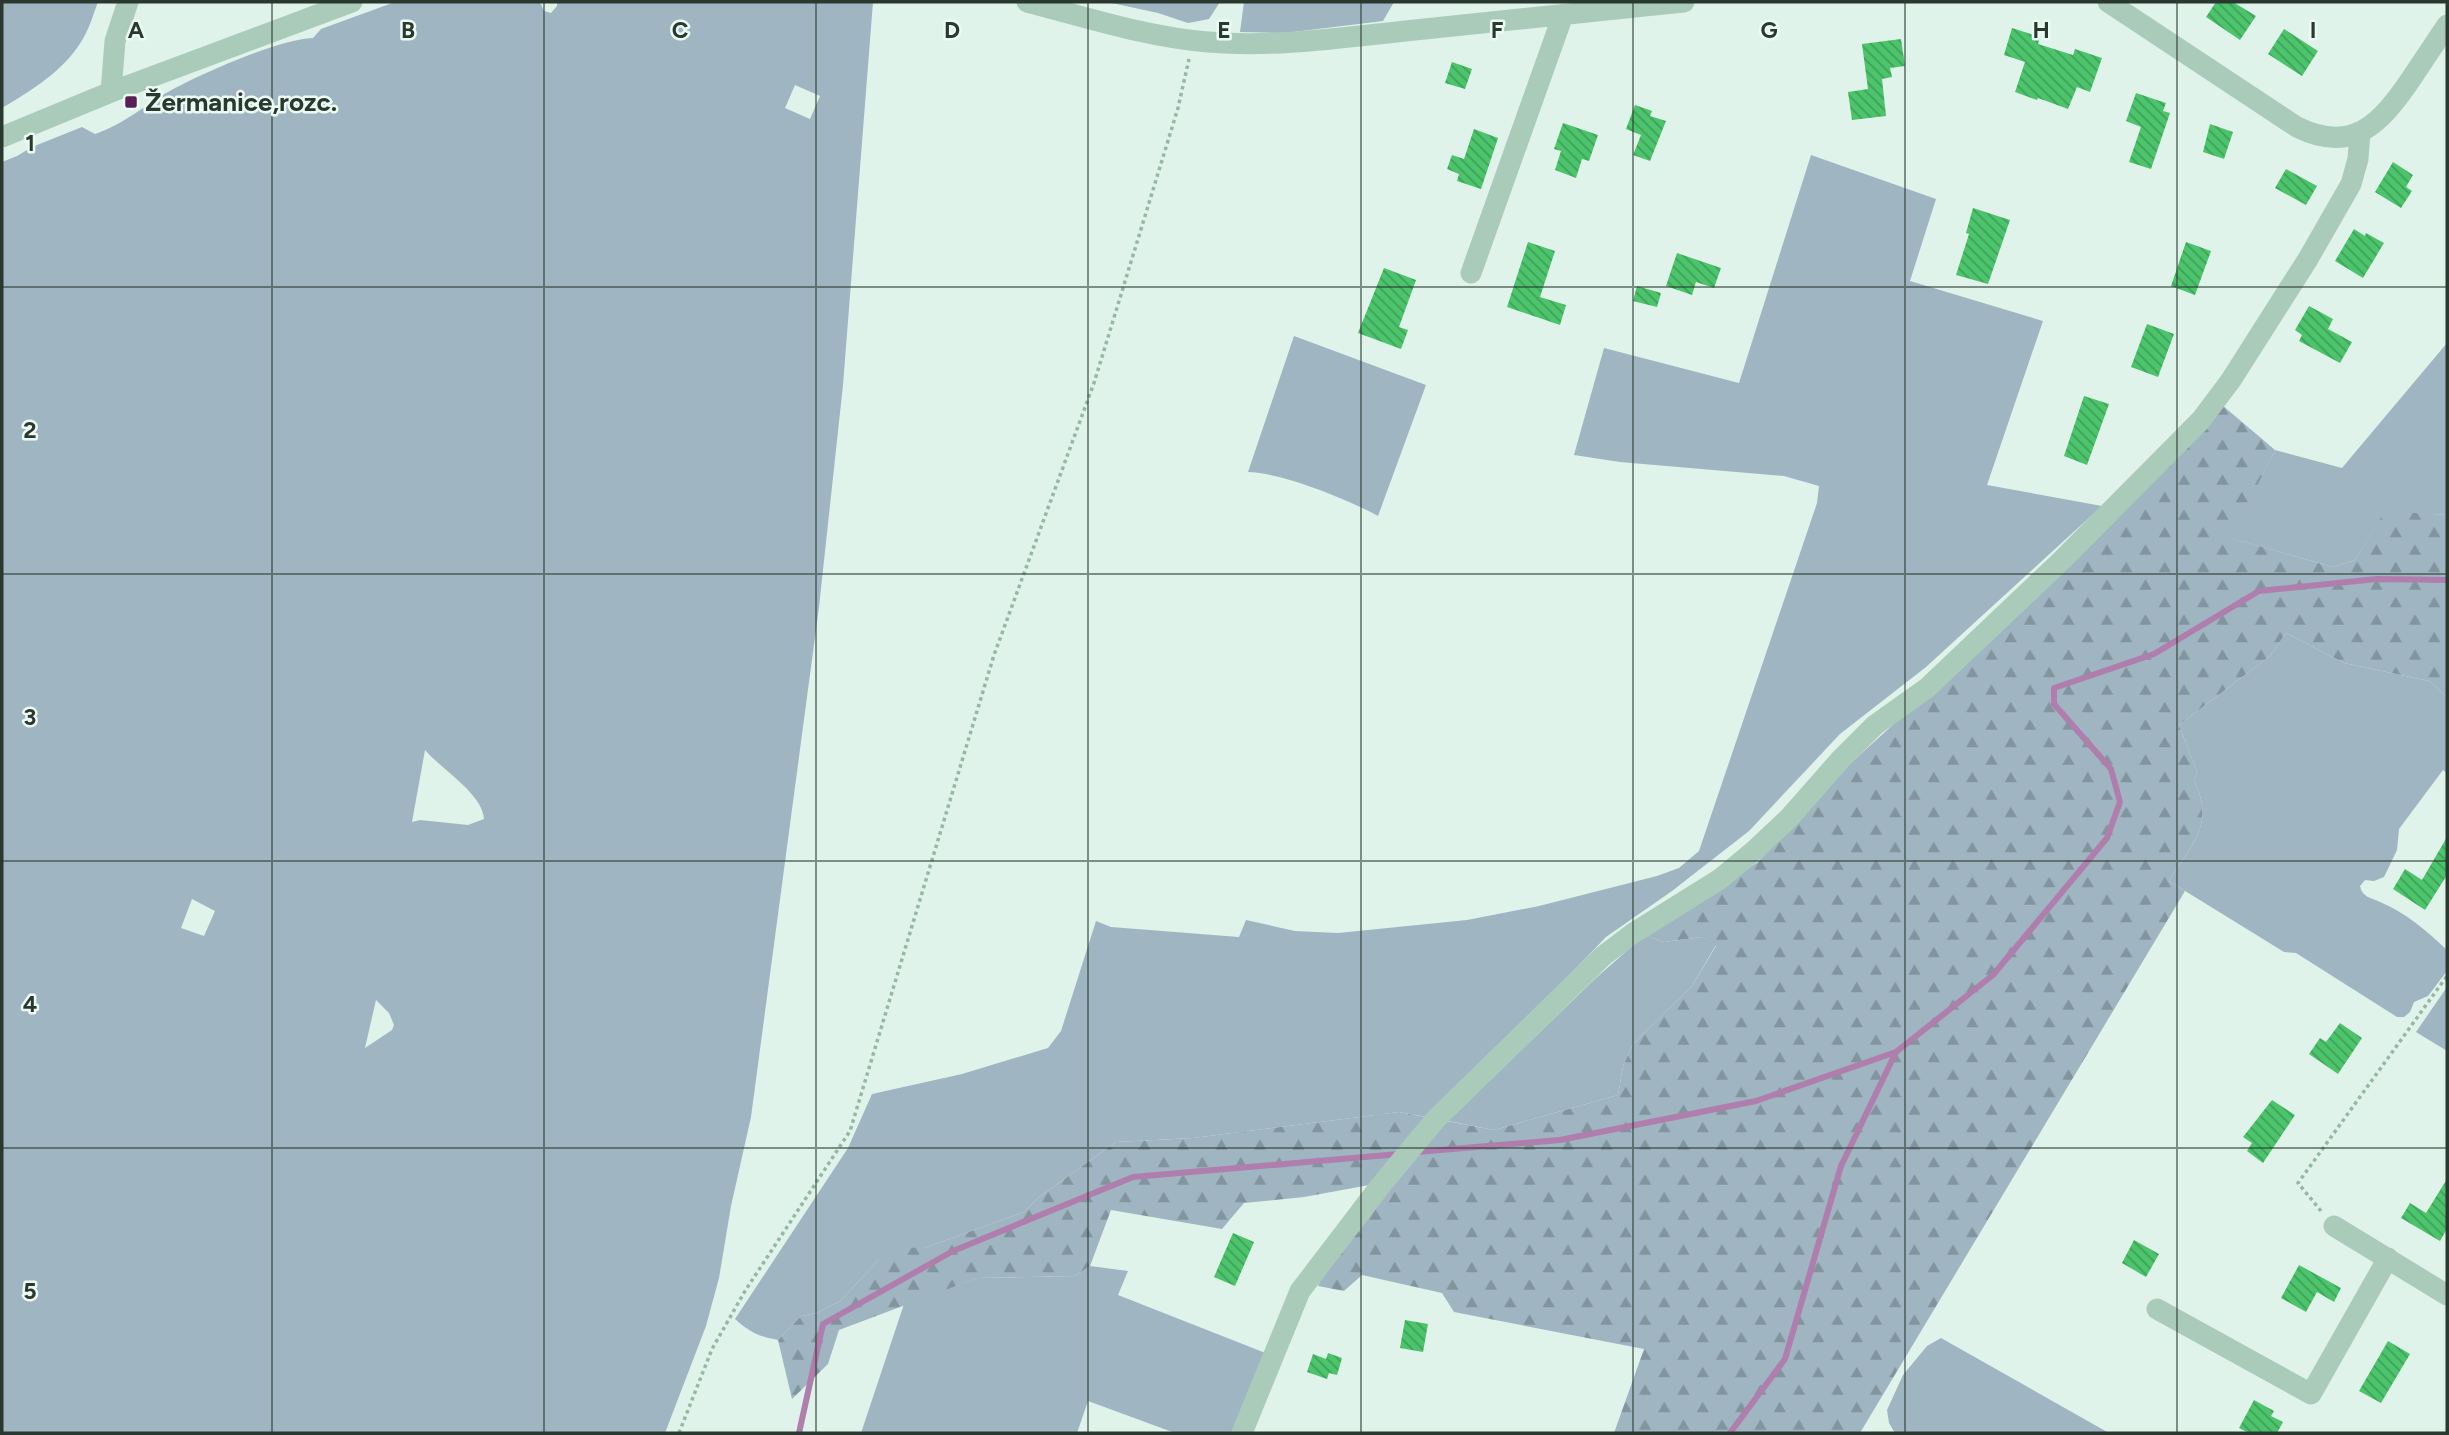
<svg xmlns="http://www.w3.org/2000/svg" width="2449" height="1435" font-family="Figtree,sans-serif">
  <defs>
    <pattern id="forest-firs" width="22" height="20" patternUnits="userSpaceOnUse" patternTransform="scale(1.75)"><rect width="22" height="20" fill="#9fb5c2"/><path d="M5 1l3.5 6h-7zM16 11l3.5 6h-7z" fill="#82949e"/></pattern>
    <pattern id="building-back-hatch" width="6" height="6" patternUnits="userSpaceOnUse" patternTransform="scale(1.75)"><rect width="6" height="6" fill="#4cc46c"/><path d="M-1 5l2 2M0 0l6 6M5-1l2 2" fill="none" stroke="#3fa059"/></pattern>
  </defs>
  <rect width="100%" height="100%" fill="#dff3ea"/>
  <path fill="#9fb5c2" fill-rule="evenodd" d="M2,2H98C93,15 89,30 81,42C63,71 31,91 2,108Z
    M395,2H540L544,11L551,13L557,6V2H873L843,385L819,607L751,1117L731,1206L719,1278L706,1326L665,1433H2V162L17,156L32,147L82,127L95,134C125,124 147,103 175,88C208,71 277,40 313,38L321,29ZM795,85L820,96L810,119L785,108ZM425,750C441,769 483,794 484,819L468,825L420,820L412,822ZM192,899L215,911L204,936L181,928ZM376,1000L389,1013L394,1025L392,1030L365,1048Z
    M1107,2H1220L1209,19L1188,23L1158,13Z
    M1244,2H1394L1383,21L1285,33L1240,32Z
    M1811,155L1936,199L1910,281L2043,321L1987,485L2102,506L1926,667L1840,734L1749,831L1672,891L1606,937L1432,1118L1399,1112L1193,1138L1116,1142L1039,1197L1024,1212L924,1248H886L876,1263L840,1301L817,1313L801,1316L778,1340C760,1337 749,1332 735,1319L848,1148L872,1094L962,1074L1048,1048L1061,1031L1096,921L1111,927L1239,937L1246,920L1295,931L1338,933L1467,920L1539,906L1657,876L1679,868L1699,851L1817,503L1819,486L1784,476L1620,462L1574,455L1604,348L1739,383Z
    M1294,336L1426,385L1378,516C1347,499 1283,473 1248,472Z
    M2447,343V515L2385,512L2355,560L2333,567L2230,538L2275,450L2342,468Z
    M2286,633L2344,663L2429,681L2447,697V773L2443,770L2399,829L2397,850L2384,877L2374,881L2365,880L2360,886C2362,897 2371,898 2380,902C2405,912 2428,932 2447,950V971L2428,996L2414,1002L2410,1012L2404,1017H2397L2296,953L2284,952L2169,881C2191,845 2216,824 2194,781L2197,772L2179,725L2270,656Z
    M1645,935L1664,942L1702,937L1716,945L1692,986L1633,1044L1623,1066L1618,1095L1494,1130L1448,1121L1597,977Z
    M2447,987V1051L2416,1032Z
    M1090,1266L1128,1271L1118,1295L1268,1354L1236,1433H1175L1088,1401L1077,1433H861L904,1304L977,1278L1075,1276Z
    M1941,1338L2109,1433H1895L1889,1423L1887,1410L1903,1375L1927,1346Z"/>
  <path fill="url(#forest-firs)" d="M2222,405L2275,450L2231,538L2333,567L2355,560L2385,511L2447,515V697L2429,681L2344,663L2286,633L2270,656L2179,725L2197,772L2194,781C2216,824 2191,845 2169,881L2185,891L1860,1433H1614L1644,1349L1454,1312L1442,1293L1362,1275L1344,1291L1318,1286L1329,1262L1391,1181L1304,1197L1244,1203L1222,1229L1111,1210L1090,1266L1075,1276L977,1278L839,1330L828,1364L792,1399L778,1340L801,1316L817,1313L840,1301L876,1263L886,1247L924,1248L1024,1212L1039,1197L1116,1142L1193,1138L1399,1112L1494,1130L1618,1095L1623,1066L1633,1044L1692,986L1716,946L1702,937L1664,942L1645,935L1758,862L1827,785L2026,603Z"/>
  <g fill="none" stroke-linecap="round" stroke-linejoin="round">
    <path stroke="#af7eac" stroke-width="6" d="M1417,1152L1560,1140L1756,1101L1896,1052L1993,975L2107,838L2120,802L2111,769L2054,704V688L2154,654L2259,591L2377,579L2447,580
      M799,1433L823,1324L953,1251L1133,1177L1399,1154
      M1730,1433L1785,1359L1841,1166L1896,1052"/>
  </g>
  <path fill="url(#building-back-hatch)" d="M2216,2H2233L2256,16L2240,40L2206,17Z
    M2012,28L2040,37L2038,44L2073,55L2075,49L2102,58L2090,92L2077,87L2068,109L2038,98L2037,100L2015,92L2025,62L2004,55Z
    M2284,29L2318,51L2302,76L2268,54Z
    M1901,39L1905,66L1890,68L1892,77L1882,79L1886,116L1852,120L1848,92L1868,89L1862,44Z
    M1452,62L1472,69L1465,89L1445,83Z
    M2136,93L2166,103L2163,111L2170,113L2151,169L2129,162L2141,127L2126,121Z
    M1635,105L1652,111L1650,116L1666,121L1650,161L1633,155L1641,135L1626,129Z
    M1563,123L1598,135L1589,161L1582,159L1576,178L1555,170L1561,151L1554,149Z
    M2210,124L2233,132L2224,159L2203,152Z
    M1474,129L1498,138L1481,189L1457,181L1459,174L1447,169L1452,155L1464,159Z
    M2393,162L2413,175L2406,187L2412,191L2401,208L2375,192Z
    M2286,169L2317,186L2306,205L2275,188Z
    M1973,208L2010,220L1988,284L1956,275L1969,234L1966,233Z
    M2354,229L2365,236L2366,233L2384,243L2363,278L2335,261Z
    M1528,242L1555,251L1540,297L1566,305L1560,325L1507,307Z
    M2186,242L2211,251L2195,295L2171,286Z
    M1677,253L1721,268L1714,288L1696,282L1692,295L1666,286Z
    M1384,268L1416,280L1399,327L1408,330L1401,349L1358,333Z
    M1637,286L1661,293L1657,307L1633,301Z
    M2309,306L2333,319L2328,329L2352,342L2340,363L2299,341L2302,335L2295,330Z
    M2147,324L2174,334L2158,377L2131,367Z
    M2084,396L2109,404L2087,465L2064,456Z
    M2447,837V875L2425,910L2393,889L2405,869L2422,880Z
    M2340,1023L2362,1038L2338,1074L2309,1054L2320,1038L2326,1042Z
    M2272,1100L2295,1115L2263,1163L2247,1151L2252,1143L2243,1137Z
    M2447,1179V1229L2440,1241L2401,1218L2410,1203L2426,1213Z
    M1233,1233L1254,1242L1235,1286L1214,1277Z
    M2134,1240L2159,1254L2146,1277L2122,1263Z
    M2299,1265L2341,1288L2334,1302L2317,1292L2306,1312L2281,1298Z
    M1405,1320L1428,1324L1423,1352L1400,1348Z
    M2388,1341L2410,1354L2381,1403L2359,1391Z
    M1328,1353L1342,1358L1337,1375L1329,1373L1327,1379L1307,1372L1313,1354L1326,1359Z
    M2254,1400L2274,1411L2271,1416L2283,1422L2277,1433H2249L2239,1428Z"/>
  <g fill="none" stroke-linecap="round" stroke-linejoin="round">
    <path stroke="#95b7a4" stroke-width="3.5" stroke-dasharray="3.5 3.5" stroke-linecap="butt" d="M2321,1211L2298,1183L2447,976
      M679,1433L712,1349L745,1291L850,1131L994,655L1094,383L1178,108L1189,59"/>
    <path stroke="#abcbba" stroke-width="21" d="M1027,2C1086,17 1146,37 1208,42C1277,48 1346,37 1415,30C1504,21 1594,11 1684,2
      M2108,2L2297,127C2353,155 2381,123 2411,79C2423,61 2435,43 2447,25
      M111,92L115,41L128,2
      M2,137L111,92L352,2
      M1471,273L1563,15
      M2334,1226L2447,1295
      M2157,1309L2311,1394L2388,1258
      M1242,1433L1300,1291L1381,1185L1436,1119L1603,956L1632,934L1720,879L1756,849L1789,818L1840,760L1875,725L1927,688L2061,561L2201,420L2231,380L2308,259L2351,184L2358,159L2360,132"/>
  </g>
  <path fill="none" stroke="#2a392f" stroke-width="2" stroke-opacity="0.55" d="M272,2V1433M544,2V1433M816,2V1433M1088,2V1433M1361,2V1433M1633,2V1433M1905,2V1433M2177,2V1433M2,287H2447M2,574H2447M2,861H2447M2,1148H2447"/>
  <rect fill="#5a2055" stroke="#ecfaf4" stroke-width="2.5" x="124" y="95" width="14" height="14" rx="3.5"/>
  <g text-anchor="middle" stroke-width="5" stroke-linejoin="round" paint-order="stroke">
    <g font-size="26" font-weight="bold" fill="#2a392f" stroke="#ecfaf4" text-anchor="start">
      <text x="145" y="111">Žermanice,rozc.</text>
    </g>
  </g>
  <g font-size="23" text-anchor="middle" font-weight="bold" fill="#2a392f" stroke="#ecfaf4" stroke-width="5" stroke-linejoin="round" paint-order="stroke">
    <text x="136" y="38">A</text>
    <text x="408" y="38">B</text>
    <text x="680" y="38">C</text>
    <text x="952" y="38">D</text>
    <text x="1224" y="38">E</text>
    <text x="1497" y="38">F</text>
    <text x="1769" y="38">G</text>
    <text x="2041" y="38">H</text>
    <text x="2313" y="38">I</text>
    <text x="30" y="151">1</text>
    <text x="30" y="438">2</text>
    <text x="30" y="725">3</text>
    <text x="30" y="1012">4</text>
    <text x="30" y="1299">5</text>
  </g>
  <rect width="2449" height="1435" fill="none" stroke="#2a392f" stroke-width="7"/>
</svg>
